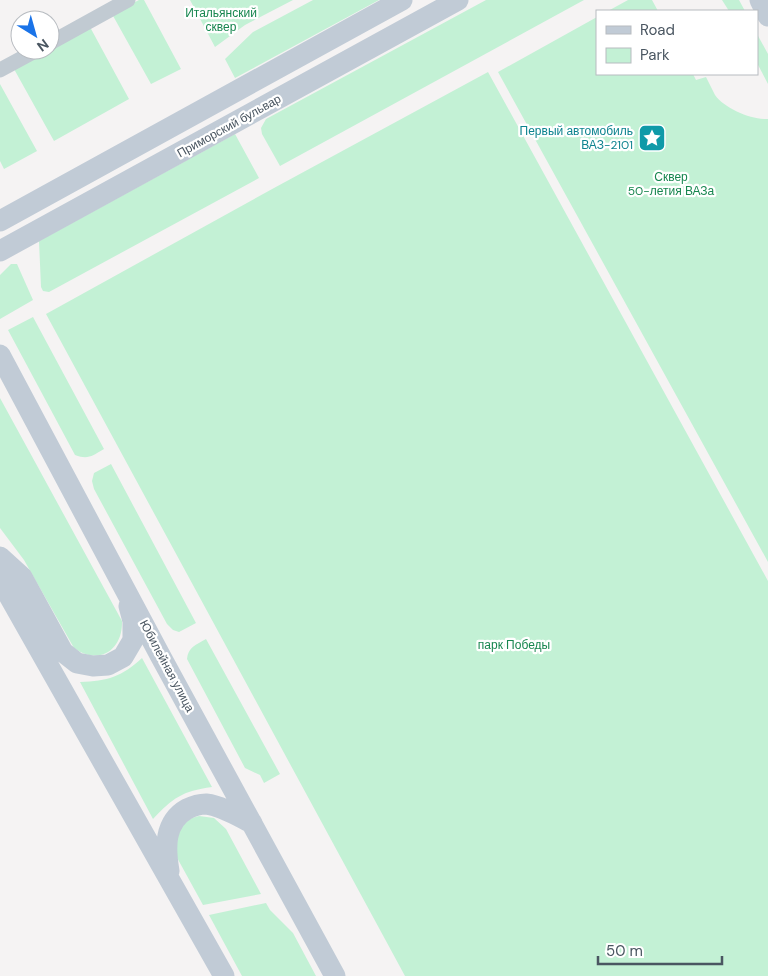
<svg xmlns="http://www.w3.org/2000/svg" width="768" height="976" font-family="'DM Sans',sans-serif">
  <rect width="100%" height="100%" fill="#f5f3f3"/>
  <path fill="#c3f1d5" d="M139,0H144L181,69L151,84L112,14Z
    M190,0H293L245,25L215,47Z
    M313,0H379L235,78L225,59L253,32Z
    M486,0H584L280,166L262,134L261,128L266,119Z
    M628,0H652L658,11H608Z
    M722,0H739L745,11H729Z
    M597,17V74H693L696,80L706,77C709,83 712,89 715,95C725,109 752,120 768,119V562L498,72Z
    M90,27L129,99L54,141L14,69Z
    M757,34L768,54V84L757,63Z
    M488,72L768,581V976H405L46,314L274,188Z
    M0,84L37,151L4,169L0,161Z
    M235,134L259,178L49,292L43,291L41,287L39,241Z
    M11,264H17L33,300L0,319V275Z
    M33,317L104,449C92,456 88,460 75,455L8,330Z
    M0,398L122,621C123,650 99,666 74,648L24,560L0,528Z
    M111,464L196,623L179,632L173,630L167,624L94,489L92,481L94,473Z
    M206,639L280,774L264,783L260,775L245,768L187,659C188,647 196,645 206,639Z
    M142,658L212,787C182,791 173,798 153,819L80,682C108,681 121,677 142,658Z
    M199,816L214,818L226,829L261,894L203,905L175,854L180,826L192,818Z
    M266,903L270,910L293,933L316,976H242L209,915Z"/>
  <g fill="none" stroke-linecap="round" stroke-linejoin="round">
    <path stroke="#c1cad2" stroke-width="15" d="M50,43L128,0
      M0,70L37,50"/>
    <path stroke="#c1cbd6" stroke-width="21" d="M760,0L768,16
      M0,221L402,0
      M0,251L458,0
      M0,355L161,657L335,976
      M0,557L22,577L63,652L77,663L93,666L108,665L123,657L133,640V621L129,606
      M0,580L224,976
      M169,871C165,848 164,822 187,809C193,806 199,804 206,804C222,806 238,816 252,823"/>
  </g>
  <defs>
    <g id="sight-square" transform="scale(1.4375)"><rect x="-9" y="-9" width="18" height="18" rx="4" fill="#0f9aa8" stroke="#fff"/><path d="M0-6L1.8-2.2L6-1.7L2.9 1.2L3.7 5.4L0 3.3L-3.7 5.4L-2.9 1.2L-6-1.7L-1.8-2.2Z" fill="#fff"/></g>
  </defs>
  <g fill-rule="evenodd">
    <use href="#sight-square" x="652" y="138"/>
  </g>
  <g text-anchor="middle" stroke-width="4.5" stroke-linejoin="round" paint-order="stroke">
    <g font-size="12" fill="#17864f" stroke="#fff">
      <text x="221" y="17">Итальянский<tspan x="221" dy="14">сквер</tspan></text>
      <text x="671" y="181">Сквер<tspan x="671" dy="14">50-летия ВАЗа</tspan></text>
      <text x="514" y="649">парк Победы</text>
    </g>
    <g font-size="12" fill="#4a5661" stroke="#fff">
      <text transform="translate(229 126) rotate(-29)" y="4">Приморский бульвар</text>
      <text transform="translate(167 666) rotate(62)" y="4">Юбилейная улица</text>
    </g>
    <g font-size="12" fill="#0d838f" stroke="#fff" text-anchor="end">
      <text x="633" y="135">Первый автомобиль<tspan x="633" dy="14">ВАЗ-2101</tspan></text>
    </g>
  </g>
  <rect x="596" y="10" width="162" height="65" fill="#ffffff" stroke="#b7bbc0"/>
  <rect x="606" y="26" width="25" height="8" fill="#c1cbd6" stroke="#b7bbc0"/>
  <text x="640" y="35" font-size="15" fill="#4a5661">Road</text>
  <rect x="606" y="48" width="25" height="15" fill="#c3f1d5" stroke="#b7bbc0"/>
  <text x="640" y="60" font-size="15" fill="#4a5661">Park</text>
  <g transform="translate(35 35) rotate(143)"><circle r="24" fill="#ffffff" stroke="#b7bbc0"/>
  <path d="M0-4L9 19L0 12L-9 19Z" fill="#1a73e8"/>
  <text y="-8" font-size="14" font-weight="bold" text-anchor="middle" fill="#4a5661">N</text>
  </g>
  <path d="M598 956v8h124v-8" fill="none" stroke="#4a5661" stroke-width="2.5"/>
  <text x="606" y="956" font-size="15" fill="#4a5661" stroke="#ffffff" stroke-width="4" paint-order="stroke">50 m</text>
</svg>
